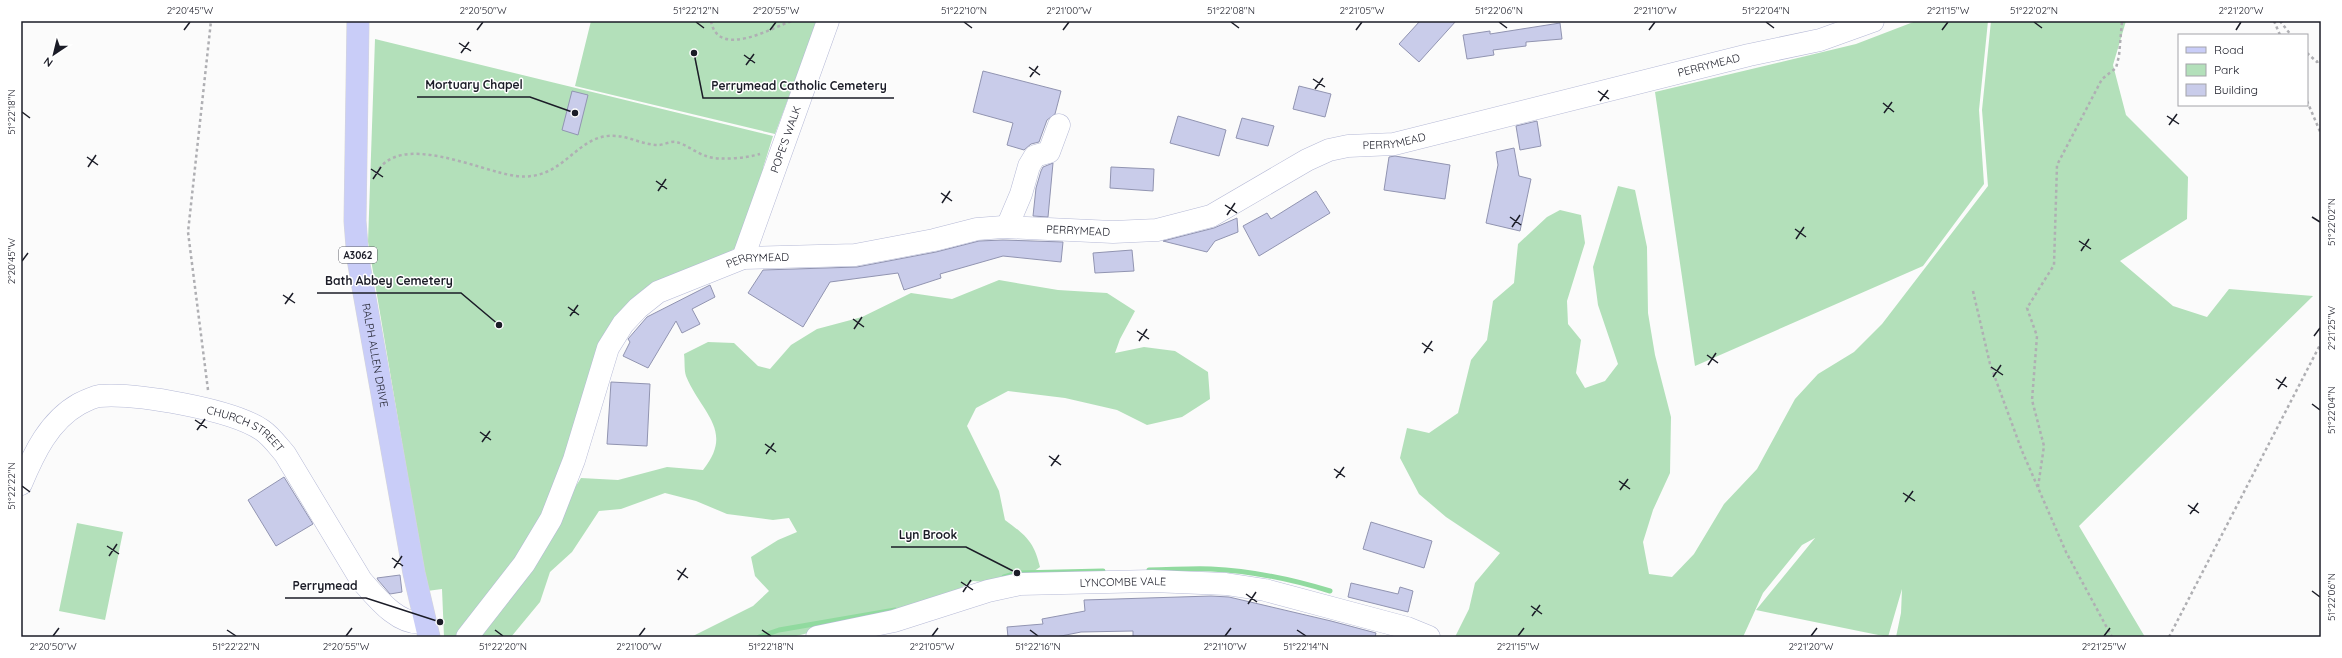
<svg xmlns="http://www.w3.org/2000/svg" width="2342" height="658" font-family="Quicksand,sans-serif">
  <rect width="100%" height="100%" fill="#fbfbfb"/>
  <path fill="#b3e0ba" d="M591,21H817L775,134L575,86Z
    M1916,21H1988L1979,110L1984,184L1923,266L1695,366L1655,92L1856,44Z
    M1991,21H2126L2113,65L2126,115L2188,177L2187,219L2120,261L2173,306L2207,317L2229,289L2313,296L2079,526L2145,637H1896L1901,613L1902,589L1888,637L1756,610L1815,538L1802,545L1763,593L1743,637H1455L1469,609L1475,583L1500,553L1446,517L1419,494L1400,458L1407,428L1429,433L1458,413L1471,360L1487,340L1493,301L1514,283L1518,244L1547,217L1560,210L1581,215L1585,243L1567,301L1568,324L1581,340L1576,373L1585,388L1605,381L1618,364L1598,305L1593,267L1618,186L1635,190L1647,247L1648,313L1655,355L1671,417L1670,473L1653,510L1643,542L1649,574L1672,577L1694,554L1724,504L1757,469L1795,399L1818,374L1854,352L1882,324L1988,186L1982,110Z
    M375,39L773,136L763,168V177L740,247L732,250L731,259L626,309L544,513L517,559L457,637H444L442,589L427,591L368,242Z
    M999,280L1058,290L1107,293L1135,311L1120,339L1115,353L1144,347L1175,351L1208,372L1210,399L1182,417L1147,425L1117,410L1065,398L1008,391L976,408L967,426L999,491L1005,520C1025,535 1034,541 1040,567L1023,579L996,583L973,581L935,602L792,637H691L753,606L769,591L755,576L751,557L778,540L797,532L789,518L773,520L727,514L696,501L665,493L621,509L599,511L572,552L550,572L540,602L511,637H478L581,478L618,480L667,467L703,470C735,430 701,413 686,376C684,370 685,361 684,354L708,342L734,343L758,366L770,369L791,345L817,329L862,317L911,293L952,299Z
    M77,523L123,532L105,620L59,611Z"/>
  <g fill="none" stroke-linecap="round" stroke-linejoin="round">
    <path stroke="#91da9f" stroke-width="5" d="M1149,570C1170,570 1191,568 1211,569C1252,571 1291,579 1330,591
      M1004,577L1017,573L1103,571
      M759,637L779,630L895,610"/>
  </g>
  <path fill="#c9ccea" stroke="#9194b1" d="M1420,21H1456L1419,62L1399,44Z
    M1560,23L1562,39L1526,42V46L1493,50L1494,55L1467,59L1463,35L1490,31V34Z
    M983,71L1061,91L1055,114L1047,120L1039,142L1031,144L1024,150L1007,145L1013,123L973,112Z
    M1299,86L1331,94L1325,117L1293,109Z
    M572,91L588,95L578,135L562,130Z
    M1178,116L1226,130L1219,156L1170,143Z
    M1242,118L1274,126L1268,146L1236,138Z
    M1537,121L1541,146L1520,150L1516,126Z
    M1514,148L1519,176L1531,179L1520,231L1486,223L1498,165L1496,152Z
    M1395,156L1450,165L1445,199L1384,190L1389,157Z
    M1053,163L1048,217L1033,216L1036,188L1041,171L1043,167Z
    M1111,167L1154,169L1153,191L1110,188Z
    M1316,191L1330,213L1259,256L1243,226L1267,213L1271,219Z
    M1237,218L1238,232L1215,241L1207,252L1163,241L1214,228Z
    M1003,240L1063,242L1061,262L1003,256L940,274L941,278L904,290L898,273L830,282L803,327L748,293L763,270L857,267L936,252L979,241Z
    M1132,250L1134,271L1095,273L1093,253Z
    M710,285L715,297L692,309L700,324L682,333L676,321L648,368L623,356L630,342L628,339L647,317Z
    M611,382L650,384L647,446L607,444Z
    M284,477L313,524L276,546L248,500Z
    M1371,522L1432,541L1424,568L1363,549Z
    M400,575L402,592L390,594L378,580L377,578Z
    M1351,583L1398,594L1400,587L1413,591L1408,612L1348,597Z
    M1211,596L1229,597L1331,621L1376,633L1375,637H1133V631L1081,632L1056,637H1008L1007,627L1043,624L1042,619L1085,611L1084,600Z"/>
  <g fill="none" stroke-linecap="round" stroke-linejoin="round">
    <g stroke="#b5b9d6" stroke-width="23">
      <g id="minor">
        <path d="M1007,227L1021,194L1029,166L1035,156L1049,152L1059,125"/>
        <path id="s1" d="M743,258L828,21"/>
        <path id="s2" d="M21,484C34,453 49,421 79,404C85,401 93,397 99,396C136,393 231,409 262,430C271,436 278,446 285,454L361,580C376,597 399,627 424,622"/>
        <path id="s3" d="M467,637L524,564L551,519L574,460L608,348L623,324L638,308L658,292L743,258L855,255L934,240L977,229L1003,227L1113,232L1157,230L1211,216L1307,160L1329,150L1348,146L1394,144L1749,55L1820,40L1873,21"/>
        <path id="s4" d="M817,637L894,621L988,591L1020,584L1152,581L1226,584L1265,590L1407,628L1429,637"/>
      </g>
    </g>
    <g stroke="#d6d6d8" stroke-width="23">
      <g id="major">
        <path id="s5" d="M358,21L355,221L358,259L414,573L429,637"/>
      </g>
    </g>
    <path stroke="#afafb3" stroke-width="2.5" stroke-dasharray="3 3" stroke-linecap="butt" d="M711,21C718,60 773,27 792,21
      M2274,21L2280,35
      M2280,21L2291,35
      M2307,53L2317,62L2321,60
      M2307,101L2321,134
      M376,174C398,130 479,171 516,176C566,182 575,132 617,136C630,137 644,145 658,145C664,145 670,141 676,142C686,144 696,153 706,156C718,161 747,158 760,154
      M1973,291L1990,364L2022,451L2066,552L2112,637
      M208,390L188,232L211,21
      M2038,487L2044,446L2032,400L2037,336L2027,308L2054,265L2057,165L2102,79L2116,68L2119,56L2122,21
      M2007,637H2017
      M2169,637L2321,343"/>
    <use href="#minor" stroke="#fff" stroke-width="22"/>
    <use href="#major" stroke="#c9cdf8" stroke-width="22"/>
  </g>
  <path fill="none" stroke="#1b1c27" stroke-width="1.5" d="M696,22L704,28M964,22L972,28M1231,22L1239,28M1499,22L1507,28M1766,22L1774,28M2034,22L2042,28M184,30L190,22M477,30L483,22M770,30L776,22M1063,30L1069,22M1356,30L1362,22M1649,30L1655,22M1942,30L1948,22M2236,30L2241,22M459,43L471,51M461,53L469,42M744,55L755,63M746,65L754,54M1029,67L1040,75M1030,77L1038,66M1313,79L1325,87M1315,89L1323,78M1598,91L1609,99M1600,101L1608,90M1883,103L1894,112M22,112L30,118M1884,113L1892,102M2167,116L2179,124M2169,125L2177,114M87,157L98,165M88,167L96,155M371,169L383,177M373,179L381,167M656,181L667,189M658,191L666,179M941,193L952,201M942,203L950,191M1225,205L1237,213M1227,215L1235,203M1510,217L1521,225M2312,217L2320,222M1512,227L1520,215M1795,229L1806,237M1796,239L1804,227M2079,241L2091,249M2081,251L2089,239M22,261L28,253M283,295L295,303M285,304L293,293M568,307L579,315M570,316L578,305M853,319L864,327M854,329L862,317M1137,331L1149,339M2314,336L2320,328M1139,341L1147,329M1422,343L1433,351M1424,353L1432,341M1707,355L1718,363M1708,365L1716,353M1991,367L2003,375M1993,377L2001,365M2276,379L2287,387M2278,389L2286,377M2312,404L2320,410M195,420L207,428M197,430L205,419M480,432L491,440M482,442L490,431M765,444L776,452M766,454L774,443M1049,456L1061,465M1051,466L1059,455M1334,469L1345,477M1336,478L1344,467M1619,481L1630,489M22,486L30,492M1620,490L1628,479M1903,493L1915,501M1905,502L1913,491M2188,505L2199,513M2190,514L2198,503M107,546L119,554M109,556L117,544M392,558L403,566M394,568L402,556M677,570L688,578M678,580L686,568M961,582L973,590M2312,591L2320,597M963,592L971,580M1246,594L1257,602M1248,604L1256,592M1531,606L1542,614M1532,616L1540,605M227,630L236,636M495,630L503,636M762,630L771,636M1030,630L1038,636M1297,630L1306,636M53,636L59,628M346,636L352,628M639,636L645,628M932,636L938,628M1225,636L1231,628M1518,636L1524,628M1811,636L1817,628M2104,636L2110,628"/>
  <g text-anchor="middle" stroke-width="3" stroke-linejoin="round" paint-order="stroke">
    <rect fill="#fff" stroke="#5f6068" stroke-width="1" x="339" y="247" width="38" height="16" rx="3"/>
    <g font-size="10" font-weight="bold" fill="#1b1c27">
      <text x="358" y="259">A3062</text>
    </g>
    <g font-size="11" fill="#1b1c27" stroke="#fff">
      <text dy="4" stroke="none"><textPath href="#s3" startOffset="1491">PERRYMEAD</textPath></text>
      <text dy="4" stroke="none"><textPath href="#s1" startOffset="126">POPE'S WALK</textPath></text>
      <text dy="4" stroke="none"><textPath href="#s3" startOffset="1167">PERRYMEAD</textPath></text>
      <text dy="4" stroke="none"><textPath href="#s3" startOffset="831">PERRYMEAD</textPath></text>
      <text dy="4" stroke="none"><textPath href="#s3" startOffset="507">PERRYMEAD</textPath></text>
      <text dy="4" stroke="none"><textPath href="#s5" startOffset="336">RALPH ALLEN DRIVE</textPath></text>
      <text dy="4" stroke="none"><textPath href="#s2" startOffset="275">CHURCH STREET</textPath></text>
      <text dy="4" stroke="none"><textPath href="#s4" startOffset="313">LYNCOMBE VALE</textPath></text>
    </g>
  </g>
  <path fill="none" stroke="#1b1c27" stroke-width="1.5" d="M575 113L530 97H417M694 53L703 98H894M499 325L461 293H317M1017 573L966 547H891M440 622L366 598H285"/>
  <g fill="#1b1c27" stroke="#fff" stroke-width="1.5">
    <circle cx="575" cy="113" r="4"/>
    <circle cx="694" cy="53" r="4"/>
    <circle cx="499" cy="325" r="4"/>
    <circle cx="1017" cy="573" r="4"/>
    <circle cx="440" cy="622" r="4"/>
  </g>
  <g font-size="12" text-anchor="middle" font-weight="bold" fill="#1b1c27" stroke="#fff" stroke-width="3" stroke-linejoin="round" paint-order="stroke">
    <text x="474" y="89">Mortuary Chapel</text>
    <text x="799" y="90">Perrymead Catholic Cemetery</text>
    <text x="389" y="285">Bath Abbey Cemetery</text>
    <text x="928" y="539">Lyn Brook</text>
    <text x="325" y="590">Perrymead</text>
  </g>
  <rect width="2342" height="658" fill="none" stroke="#ffffff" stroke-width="44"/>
  <rect x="2178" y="34" width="130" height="72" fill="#ffffff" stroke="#a4a4a9"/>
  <rect x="2186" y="47" width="20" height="6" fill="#c9cdf8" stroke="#a4a4a9"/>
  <text x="2214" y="54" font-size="12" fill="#1b1c27">Road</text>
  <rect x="2186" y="64" width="20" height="12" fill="#b3e0ba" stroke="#a4a4a9"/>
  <text x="2214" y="74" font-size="12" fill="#1b1c27">Park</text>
  <rect x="2186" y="84" width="20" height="12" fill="#c9ccea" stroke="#a4a4a9"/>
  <text x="2214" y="94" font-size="12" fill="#1b1c27">Building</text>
  <g transform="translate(54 54) rotate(215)" stroke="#ffffff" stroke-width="3" paint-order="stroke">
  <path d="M0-3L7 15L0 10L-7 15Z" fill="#1b1c27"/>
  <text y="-6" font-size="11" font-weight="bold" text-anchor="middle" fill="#1b1c27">N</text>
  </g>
  <rect x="22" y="22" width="2298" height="614" fill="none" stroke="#1b1c27" stroke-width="1.5"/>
  <g font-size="10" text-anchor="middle" fill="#1b1c27">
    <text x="190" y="14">2°20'45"W</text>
    <text x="483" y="14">2°20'50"W</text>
    <text x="696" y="14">51°22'12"N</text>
    <text x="776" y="14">2°20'55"W</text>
    <text x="964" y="14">51°22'10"N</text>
    <text x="1069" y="14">2°21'00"W</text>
    <text x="1231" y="14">51°22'08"N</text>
    <text x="1362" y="14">2°21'05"W</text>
    <text x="1499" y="14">51°22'06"N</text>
    <text x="1655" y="14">2°21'10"W</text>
    <text x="1766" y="14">51°22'04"N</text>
    <text x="1948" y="14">2°21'15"W</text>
    <text x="2034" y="14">51°22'02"N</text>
    <text x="2241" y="14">2°21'20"W</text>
    <text transform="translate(11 112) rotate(-90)" y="4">51°22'18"N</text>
    <text transform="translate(2331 222) rotate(-90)" y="4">51°22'02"N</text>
    <text transform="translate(11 261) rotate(-90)" y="4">2°20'45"W</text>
    <text transform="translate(2331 328) rotate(-90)" y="4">2°21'25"W</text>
    <text transform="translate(2331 410) rotate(-90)" y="4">51°22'04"N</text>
    <text transform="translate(11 486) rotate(-90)" y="4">51°22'22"N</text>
    <text transform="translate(2331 597) rotate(-90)" y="4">51°22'06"N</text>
    <text x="53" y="650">2°20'50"W</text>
    <text x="236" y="650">51°22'22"N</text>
    <text x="346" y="650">2°20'55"W</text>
    <text x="503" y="650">51°22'20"N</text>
    <text x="639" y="650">2°21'00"W</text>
    <text x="771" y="650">51°22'18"N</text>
    <text x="932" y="650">2°21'05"W</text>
    <text x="1038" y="650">51°22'16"N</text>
    <text x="1225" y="650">2°21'10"W</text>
    <text x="1306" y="650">51°22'14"N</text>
    <text x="1518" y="650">2°21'15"W</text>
    <text x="1811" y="650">2°21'20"W</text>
    <text x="2104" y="650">2°21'25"W</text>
  </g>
</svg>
